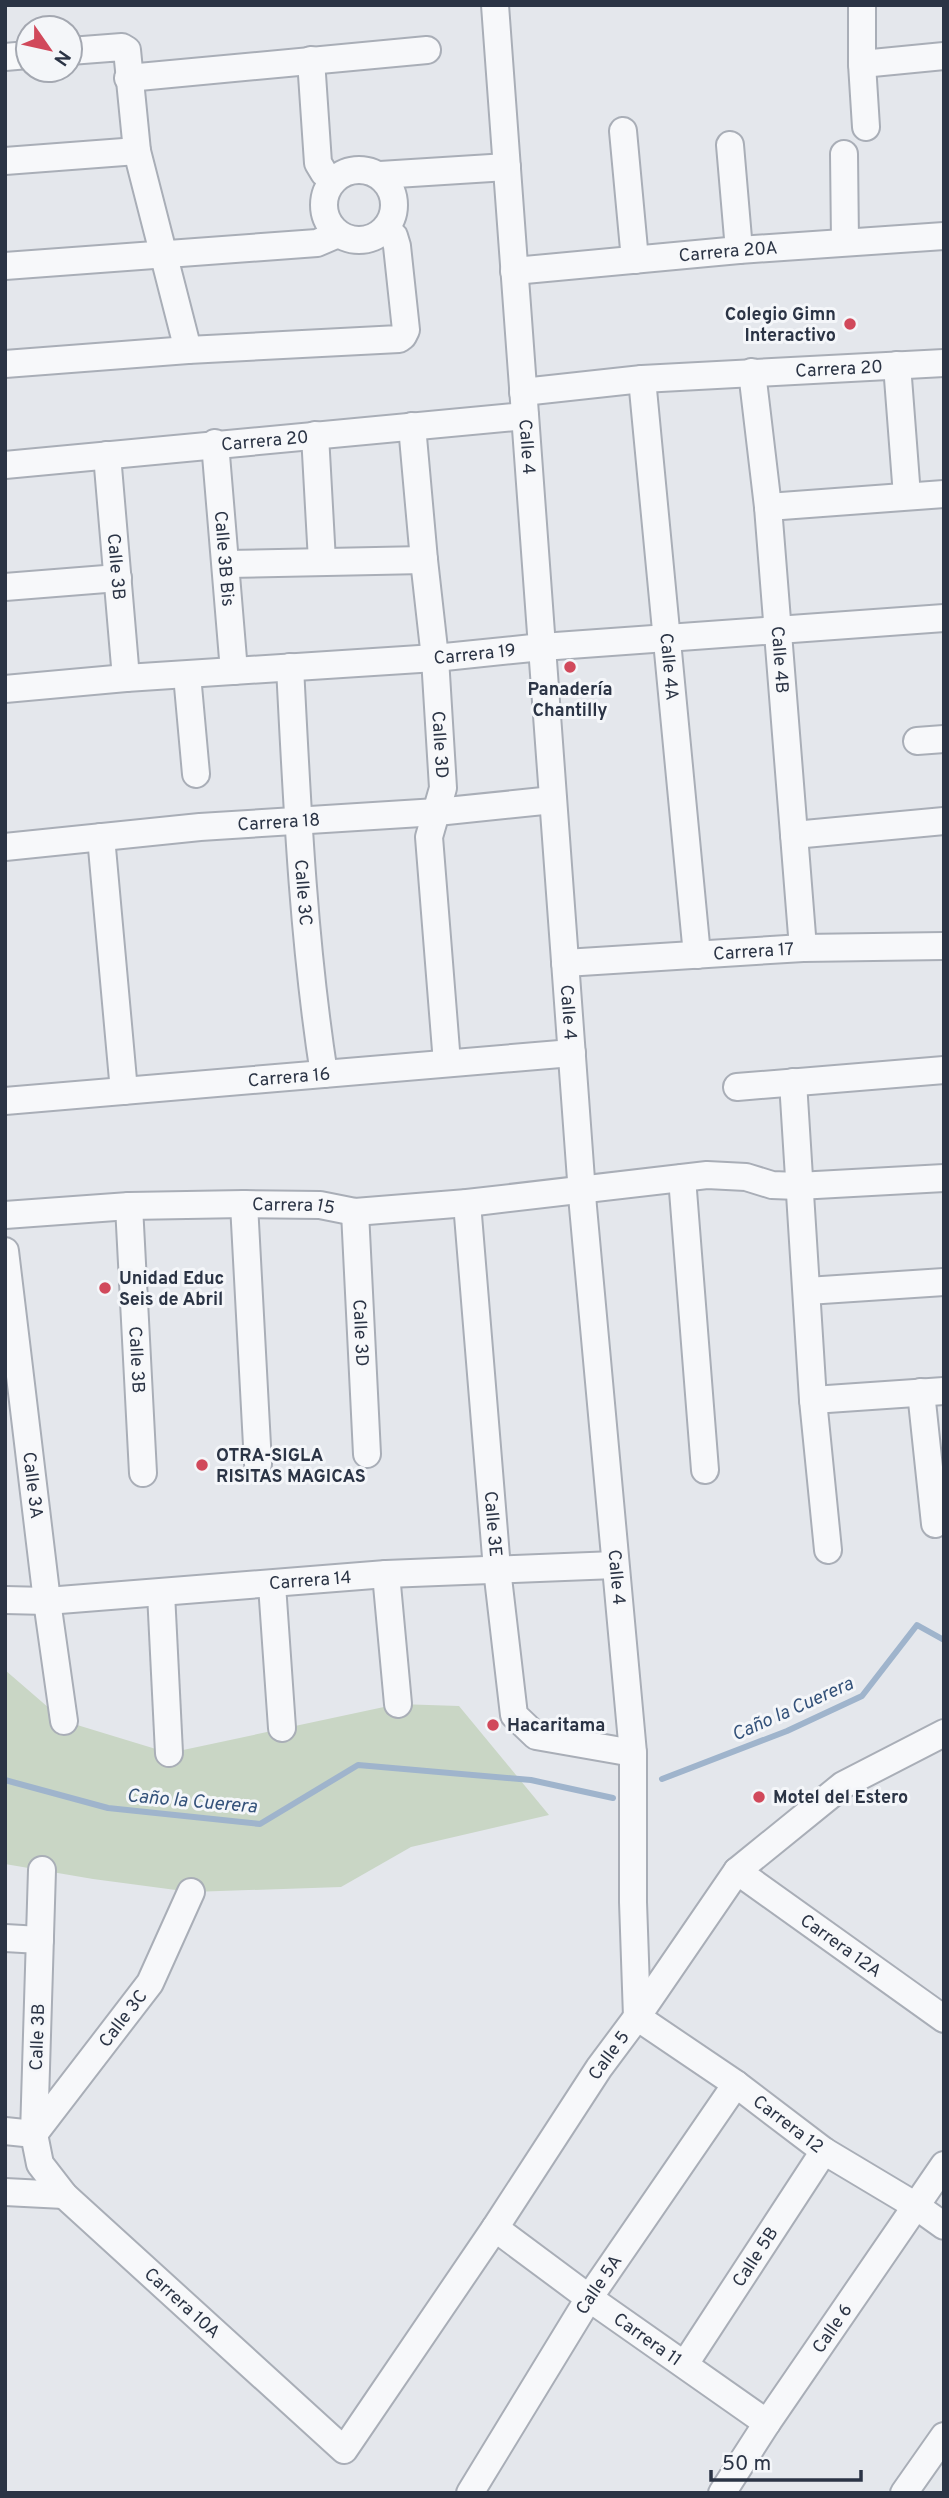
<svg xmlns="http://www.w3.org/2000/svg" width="949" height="2498" font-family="Overpass,sans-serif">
  <rect width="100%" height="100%" fill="#e4e7ec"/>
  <path fill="#c9d6c5" d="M5,1670L64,1721L169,1753L398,1704L459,1706L549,1815L411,1847L341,1887L191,1892L93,1879L5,1864Z"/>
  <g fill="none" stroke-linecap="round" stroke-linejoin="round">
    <path stroke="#9fb4cc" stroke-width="6" d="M662,1779L787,1731L862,1696L917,1625L944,1640
      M5,1780L108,1808L260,1824L358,1765L531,1780L613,1798"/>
    <g stroke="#a9aeb7" stroke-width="30">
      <g id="minor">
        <path id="s1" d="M495,5L583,1207L633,1753V1902L637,2017L736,2084L824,2151L916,2206L944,2226"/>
        <path d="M862,5V64L866,127"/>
        <path d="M70,51L122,47L127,50L137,151L188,350"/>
        <path d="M5,57L28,55"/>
        <path d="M311,60L318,163L324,173L333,180"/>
        <path d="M862,64L944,56"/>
        <path d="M128,78L427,50"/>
        <path d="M623,131L635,260"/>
        <path d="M730,145L739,250"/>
        <path d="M844,154L845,242"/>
        <path d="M5,161L137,151"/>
        <circle cx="359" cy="205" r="35"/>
        <path d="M380,175L507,167"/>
        <path d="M5,266L317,243L338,234"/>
        <path id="s2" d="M514,271L739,250L944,236"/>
        <path d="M5,364L188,350L399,339L403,336L406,330L397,246L394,236L385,229"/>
        <path d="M897,365L907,496"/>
        <path id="s3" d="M752,372L768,507L803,948"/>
        <path id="s4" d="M642,379L697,955"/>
        <path id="s5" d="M523,392L642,379L944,363"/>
        <path id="s6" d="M412,426L424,560L435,658L443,788L429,837L447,1063"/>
        <path d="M315,435L322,561"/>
        <path id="s7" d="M215,443L234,671"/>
        <path id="s8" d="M107,455L126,678"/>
        <path id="s9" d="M5,465L525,416"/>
        <path d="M768,507L944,494"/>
        <path d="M227,564L424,560"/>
        <path d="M5,587L118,578"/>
        <path id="s10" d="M290,667C297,802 303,939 324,1074"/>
        <path d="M187,675L196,774"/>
        <path id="s11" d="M5,689L126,678L435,658L542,647L944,618"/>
        <path d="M917,741L944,739"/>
        <path d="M794,835L944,821"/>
        <path d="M101,837L124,1091"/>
        <path id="s12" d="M5,847L200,827L437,812L553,800"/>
        <path id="s13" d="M565,963L803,948L944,946"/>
        <path d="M793,1082L813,1400L828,1550"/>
        <path d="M737,1087L944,1070"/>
        <path id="s14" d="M5,1101L572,1053"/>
        <path d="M682,1178L705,1470"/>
        <path id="s15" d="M467,1203L497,1569L514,1715L536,1736L633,1753"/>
        <path d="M244,1204L258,1464"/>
        <path id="s16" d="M129,1206L143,1473"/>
        <path id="s17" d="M355,1212L367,1454"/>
        <path id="s18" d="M5,1215L129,1206L244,1204L320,1205L355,1212L467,1203L707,1175L746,1177L772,1185L798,1186L944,1178"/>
        <path id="s19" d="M5,1251L47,1601L64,1721"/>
        <path d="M807,1291L944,1282"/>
        <path d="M921,1392L935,1524"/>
        <path d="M813,1400L944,1391"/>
        <path d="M386,1574L398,1704"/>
        <path d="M272,1585L282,1728"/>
        <path d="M161,1593L169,1753"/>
        <path id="s20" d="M5,1600L47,1601L386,1574L615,1565"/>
        <path id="s21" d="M42,1870L34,2134L40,2164L64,2195L344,2450L495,2228L599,2068L637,2017L737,1871L843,1785L944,1733"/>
        <path id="s22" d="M737,1871L944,2019"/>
        <path d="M5,1938L40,1940"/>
        <path id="s23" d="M5,2131L34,2134L150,1983L191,1892"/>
        <path d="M5,2192L64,2195"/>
        <path id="s24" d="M495,2228L589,2298L767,2423"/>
        <path id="s25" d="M685,2364L824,2151"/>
        <path id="s26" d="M470,2493L589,2298L736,2084"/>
        <path id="s27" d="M722,2493L767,2423L944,2165"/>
        <path d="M904,2493L944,2436"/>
      </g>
    </g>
    <use href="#minor" stroke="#f7f8fa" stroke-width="26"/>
  </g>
  <g fill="#d1495b" stroke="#f4f6f9" stroke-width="2.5">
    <circle cx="850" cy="324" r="7"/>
    <circle cx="570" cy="667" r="7"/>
    <circle cx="105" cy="1288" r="7"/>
    <circle cx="202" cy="1465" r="7"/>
    <circle cx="493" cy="1725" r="7"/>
    <circle cx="759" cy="1797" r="7"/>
  </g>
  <g text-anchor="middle" stroke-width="6" stroke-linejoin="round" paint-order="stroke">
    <g font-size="18" fill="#2b3445" stroke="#f4f6f9">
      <text dy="6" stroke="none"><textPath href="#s2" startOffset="215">Carrera 20A</textPath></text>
      <text dy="6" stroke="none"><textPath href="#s5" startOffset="317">Carrera 20</textPath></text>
      <text dy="6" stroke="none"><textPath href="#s9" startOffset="261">Carrera 20</textPath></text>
      <text dy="6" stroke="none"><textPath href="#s1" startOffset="443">Calle 4</textPath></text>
      <text dy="6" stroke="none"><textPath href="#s7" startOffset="116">Calle 3B Bis</textPath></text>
      <text dy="6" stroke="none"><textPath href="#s8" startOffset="112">Calle 3B</textPath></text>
      <text dy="6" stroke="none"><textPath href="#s11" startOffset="471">Carrera 19</textPath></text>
      <text dy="6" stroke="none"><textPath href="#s3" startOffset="289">Calle 4B</textPath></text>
      <text dy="6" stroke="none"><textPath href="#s4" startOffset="289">Calle 4A</textPath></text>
      <text dy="6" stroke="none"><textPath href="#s6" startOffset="320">Calle 3D</textPath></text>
      <text dy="6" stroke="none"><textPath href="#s12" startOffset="275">Carrera 18</textPath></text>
      <text dy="6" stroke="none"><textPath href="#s10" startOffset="226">Calle 3C</textPath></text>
      <text dy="6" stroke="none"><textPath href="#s13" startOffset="189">Carrera 17</textPath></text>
      <text dy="6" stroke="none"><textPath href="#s1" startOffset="1010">Calle 4</textPath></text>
      <text dy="6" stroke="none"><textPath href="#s14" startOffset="285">Carrera 16</textPath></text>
      <text dy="6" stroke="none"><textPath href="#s18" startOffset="289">Carrera 15</textPath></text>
      <text dy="6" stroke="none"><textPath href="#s17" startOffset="121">Calle 3D</textPath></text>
      <text dy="6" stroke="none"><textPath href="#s16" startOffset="154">Calle 3B</textPath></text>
      <text dy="6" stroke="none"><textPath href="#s19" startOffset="236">Calle 3A</textPath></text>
      <text dy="6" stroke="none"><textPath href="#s15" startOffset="322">Calle 3E</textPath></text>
      <text dy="6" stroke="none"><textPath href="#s1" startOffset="1577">Calle 4</textPath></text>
      <text dy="6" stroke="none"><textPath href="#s20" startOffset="306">Carrera 14</textPath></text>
      <text dy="6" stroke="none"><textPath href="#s22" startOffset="128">Carrera 12A</textPath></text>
      <text dy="6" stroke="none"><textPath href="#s23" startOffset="175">Calle 3C</textPath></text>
      <text transform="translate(37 2037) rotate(-88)" y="6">Calle 3B</text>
      <text dy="6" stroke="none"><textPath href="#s21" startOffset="1188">Calle 5</textPath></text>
      <text dy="6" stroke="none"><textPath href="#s1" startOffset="2203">Carrera 12</textPath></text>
      <text dy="6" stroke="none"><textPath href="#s25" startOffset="128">Calle 5B</textPath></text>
      <text dy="6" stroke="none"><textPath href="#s26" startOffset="245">Calle 5A</textPath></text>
      <text dy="6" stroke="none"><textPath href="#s21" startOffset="494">Carrera 10A</textPath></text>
      <text dy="6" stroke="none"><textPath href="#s27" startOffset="198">Calle 6</textPath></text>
      <text dy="6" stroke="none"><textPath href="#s24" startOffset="189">Carrera 11</textPath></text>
    </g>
    <g font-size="18" font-weight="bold" fill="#2b3445" stroke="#f4f6f9" text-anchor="start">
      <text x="836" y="320" text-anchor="end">Colegio Gimn<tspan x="836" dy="21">Interactivo</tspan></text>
      <text x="570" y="695" text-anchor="middle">Panadería<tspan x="570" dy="21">Chantilly</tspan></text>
      <text x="119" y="1284">Unidad Educ<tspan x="119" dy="21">Seis de Abril</tspan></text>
      <text x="216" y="1461">OTRA-SIGLA<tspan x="216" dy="21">RISITAS MAGICAS</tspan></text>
      <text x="507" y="1731">Hacaritama</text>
      <text x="773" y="1803">Motel del Estero</text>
    </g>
    <g font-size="19" font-style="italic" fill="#34527a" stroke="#f4f6f9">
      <text transform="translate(792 1708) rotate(-24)" y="7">Caño la Cuerera</text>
      <text transform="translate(192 1800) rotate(5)" y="7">Caño la Cuerera</text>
    </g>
  </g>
  <rect width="949" height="2498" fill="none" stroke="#2b3445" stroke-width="14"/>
  <g transform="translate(49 49) rotate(124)"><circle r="33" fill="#f4f6f9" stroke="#a4a8b1" stroke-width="2"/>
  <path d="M0-5L12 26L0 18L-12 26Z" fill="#d1495b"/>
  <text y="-10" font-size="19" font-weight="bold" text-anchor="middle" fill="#2b3445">N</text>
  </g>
  <path d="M711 2470v10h150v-10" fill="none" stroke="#2b3445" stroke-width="3.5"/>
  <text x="722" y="2470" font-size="21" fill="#2b3445" stroke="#f4f6f9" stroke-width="5" paint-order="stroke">50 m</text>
</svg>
